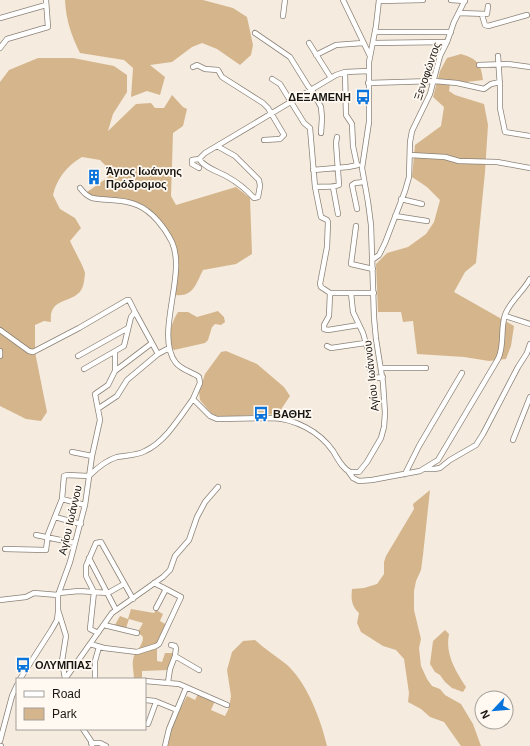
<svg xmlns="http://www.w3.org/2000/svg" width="530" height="746" font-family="Arial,sans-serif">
  <rect width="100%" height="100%" fill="#f5ebdf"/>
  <path fill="#d5b68c" d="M65,0H203L233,8L247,17L253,45L251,55L240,65L217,49L202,43L192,47L172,62L150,65L165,77L160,95L147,91L131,97L133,68L124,60L80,53C71,35 66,20 65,0Z
    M461,54C477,59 481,63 483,80L450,84L449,91L455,95L484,104L488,125L485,172L476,263L465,272L454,292L514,326L511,346L506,359L489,361L464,357L417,354L413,321L403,322L401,312H378L376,264L387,253L408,247L426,234L434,222L440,200L427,187L412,177L415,145L441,126L444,107L433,97L440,71L447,58Z
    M38,58H73L114,66L127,75V92L113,114L108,131L136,104L151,103L155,108H164L172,95L183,107L187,109L183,126L173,133L171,196L176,205L236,187L250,198L252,254L236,264L203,270C196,284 193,297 176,295L177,253L173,239L160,223L133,202L89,196L87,192L107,178L109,174L106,166L100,160L82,157C67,166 57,178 53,195L60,209L75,218L81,228L70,241C74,250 83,265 85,273C85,276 84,280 84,282C80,307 48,293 51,322L44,321L35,325V352L47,412L41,421L26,419L0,406V82L9,70Z
    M218,311L224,317L225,322L221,325L215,324L212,327L208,340L205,343L174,350L171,347C170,333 170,325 178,312H188L197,317Z
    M226,351L257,364L284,387L290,396L278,414L219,417L211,413L200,400L199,392L205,374L221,352Z
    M430,490L423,555L421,570L416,581L414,591V610L421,639L419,648L421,666L427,679L432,686L440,689L445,695L461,704L473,724L481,746H461L444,722L430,717L421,709L408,702L409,693L404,659L396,650L383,646L361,632L357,623L359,613C351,606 351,598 352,589L364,588L377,584L384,574V562L386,556L414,509L413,504Z
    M131,609L154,613L156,610L163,614L160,621L167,625L157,644V661L162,662L165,653H175L169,670L142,671V679H134C134,673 132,666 133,660C134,651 143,647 143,637L138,632L143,623L129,619L126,628L115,625L120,616L128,619Z
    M445,630L449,634C445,654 455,670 466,687L463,692L452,688L445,682L440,675L435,672L430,664L433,641Z
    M255,640C265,649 276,656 286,664C307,682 321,720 327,746H168C169,727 178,713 187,696L195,700L199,692L215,701L211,710L225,716L229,708L231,696L227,670L232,652L243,641Z"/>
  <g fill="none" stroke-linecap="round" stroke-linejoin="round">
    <g stroke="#8b8277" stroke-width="6">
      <path id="minor" d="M343,0L370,56
        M451,0L465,1
        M379,1L423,0
        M459,13L487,14L488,6
        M482,15L485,25L488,26L527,15
        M283,16L285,0
        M0,18L46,5
        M375,32H451
        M255,33L290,57L308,86L313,92L321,107L322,118L321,133
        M309,43L331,78
        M373,43L447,42
        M0,48L7,39L48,27L46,0
        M316,55L336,45L363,43
        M498,56L500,87V108L505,132L530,136
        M479,65L508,64L530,67
        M193,67L197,65L205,69L218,70L222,77L263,103L268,108L284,135L280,139L264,140
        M345,72L346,115L352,124L353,146L357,165
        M272,79L280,84L304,123L310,128L315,187L321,217L327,220L328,222L327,247L320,284L321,287L330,293H374
        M368,83L434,81L457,83L484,89L491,84L500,82
        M410,155L445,157L459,161L497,162L530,168
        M199,159L205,153L336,75L345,72L368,71
        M199,168L192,164V160L199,159C205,168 217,171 226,176C237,182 246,189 254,198L258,197L260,186L259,180L235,156L217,146
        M313,170L348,167L358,165
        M315,187C323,186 332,188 339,185L336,143L337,137
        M333,187L338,214
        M80,188C83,192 87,196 92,198C106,201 122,198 137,205C152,211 165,228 172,242C187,275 154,335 176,363C182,370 192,372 199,377L200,383L193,399
        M401,199L422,204
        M357,209L352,185L355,183L364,182
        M395,216L427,221
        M356,226L351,264L373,269
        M372,260L379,255L385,243L405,191L409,177L410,142L412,131L430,94L440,56L447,42L454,22L465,0
        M330,293L329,316L324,325V329L328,330L359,325
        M351,293L353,312L363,333L369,354L371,375L374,378L383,377
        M505,316L530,324
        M0,330L29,351L33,352L79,328L127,300H129L135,312L158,354
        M327,346L331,348L365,343
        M0,351V356
        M78,356L128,328
        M381,368H426
        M84,369L124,346L131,317L135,312
        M115,371L152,343
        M99,408L117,396L127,380L158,354L169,348
        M513,440L530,397
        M72,452L92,456
        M425,469H434L440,468L450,460L476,445L483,434L518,367L527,353L530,344
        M348,471L353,478L359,481L372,480L420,471L438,460L498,359C505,345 500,330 505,315C510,301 523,292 530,279
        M405,474L419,446L462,373
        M89,476C97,468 107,460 117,457C126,455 136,456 145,451C165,442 180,417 193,399L210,416L217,419L272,418C295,419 319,431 333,451C338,459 342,468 350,472H359L367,462L381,438L384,427L385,413L383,383L376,339L374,318L371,225L368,202L362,168L369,122V62L376,26L379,0
        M62,499L85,505
        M55,517L81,524
        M36,535L75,543
        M5,549L46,550L48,534L62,499L64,476L67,475L89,476
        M89,558L116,610
        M154,583L166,589
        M59,593L79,591L108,593L124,584
        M0,600L26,597L34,593L58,595
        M104,625L137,633
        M98,633L90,629L94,592L86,576V566L96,543L101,542L133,599
        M90,644L104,648L137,652L156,646L159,644L181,597L166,589L156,608
        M171,645L175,646L176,648L175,656
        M20,679L52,629L57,620L58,612
        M65,679L62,661L66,636L58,610V595L70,562L85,505L92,456L100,420L95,394L108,385L115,371V352
        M65,679L112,613L163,577L170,570L175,556L189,540L197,517L205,502L218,487
        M95,679V661L99,647
        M145,681L179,684L227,705
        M168,682L170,669L175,656L199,670
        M145,700L155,701L177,710
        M145,724H148L156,702
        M83,729L91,741L92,746
        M0,741L12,696L17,685
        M91,743H100L106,746
        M0,746H1
        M165,746L169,729L186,688"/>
    </g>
    <use href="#minor" stroke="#fff" stroke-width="4.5"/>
  </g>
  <defs>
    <g id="bus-bare" transform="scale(1.2)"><path d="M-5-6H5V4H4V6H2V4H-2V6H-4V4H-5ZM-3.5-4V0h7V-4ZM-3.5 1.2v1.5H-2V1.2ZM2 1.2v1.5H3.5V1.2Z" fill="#0773db" stroke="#fff9f2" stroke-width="2.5" paint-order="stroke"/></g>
    <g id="building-bare" transform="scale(1.2)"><path d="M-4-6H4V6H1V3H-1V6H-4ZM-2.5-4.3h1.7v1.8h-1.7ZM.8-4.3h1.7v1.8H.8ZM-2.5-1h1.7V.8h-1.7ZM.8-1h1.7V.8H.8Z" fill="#0773db" stroke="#fff9f2" stroke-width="2.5" paint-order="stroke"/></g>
  </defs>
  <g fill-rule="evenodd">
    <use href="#bus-bare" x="363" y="97"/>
    <use href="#building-bare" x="94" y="177"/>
    <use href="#bus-bare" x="261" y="414"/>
    <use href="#bus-bare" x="23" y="665"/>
  </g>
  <g text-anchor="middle" stroke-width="3.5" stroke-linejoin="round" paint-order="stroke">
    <g font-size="11" fill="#1a1712" stroke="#fff9f2">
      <text transform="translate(427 71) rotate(-71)" y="4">Ξενοφώντος</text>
      <text transform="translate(371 376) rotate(-96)" y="4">Αγίου Ιωάννου</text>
      <text transform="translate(70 520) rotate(-77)" y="4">Αγίου Ιωάννου</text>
    </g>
    <g font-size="11" font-weight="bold" fill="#1a1712" stroke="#fff9f2" text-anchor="start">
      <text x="351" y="101" text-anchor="end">ΔΕΞΑΜΕΝΗ</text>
      <text x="106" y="175">Άγιος Ιωάννης<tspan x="106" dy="13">Πρόδρομος</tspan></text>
      <text x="273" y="418">ΒΑΘΗΣ</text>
      <text x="35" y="669">ΟΛΥΜΠΙΑΣ</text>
    </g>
  </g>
  <rect x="16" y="678" width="130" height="52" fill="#fff9f2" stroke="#a39f98"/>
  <rect x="24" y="691" width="20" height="6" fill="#ffffff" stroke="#a39f98"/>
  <text x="52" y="698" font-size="12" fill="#1a1712">Road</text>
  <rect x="24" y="708" width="20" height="12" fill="#d5b68c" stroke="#a39f98"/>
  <text x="52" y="718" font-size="12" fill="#1a1712">Park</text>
  <g transform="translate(494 710) rotate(244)"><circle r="19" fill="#fff9f2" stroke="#a39f98"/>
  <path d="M0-3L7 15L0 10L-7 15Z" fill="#0773db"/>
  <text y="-6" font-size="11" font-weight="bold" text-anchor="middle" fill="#1a1712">N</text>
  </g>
</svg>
